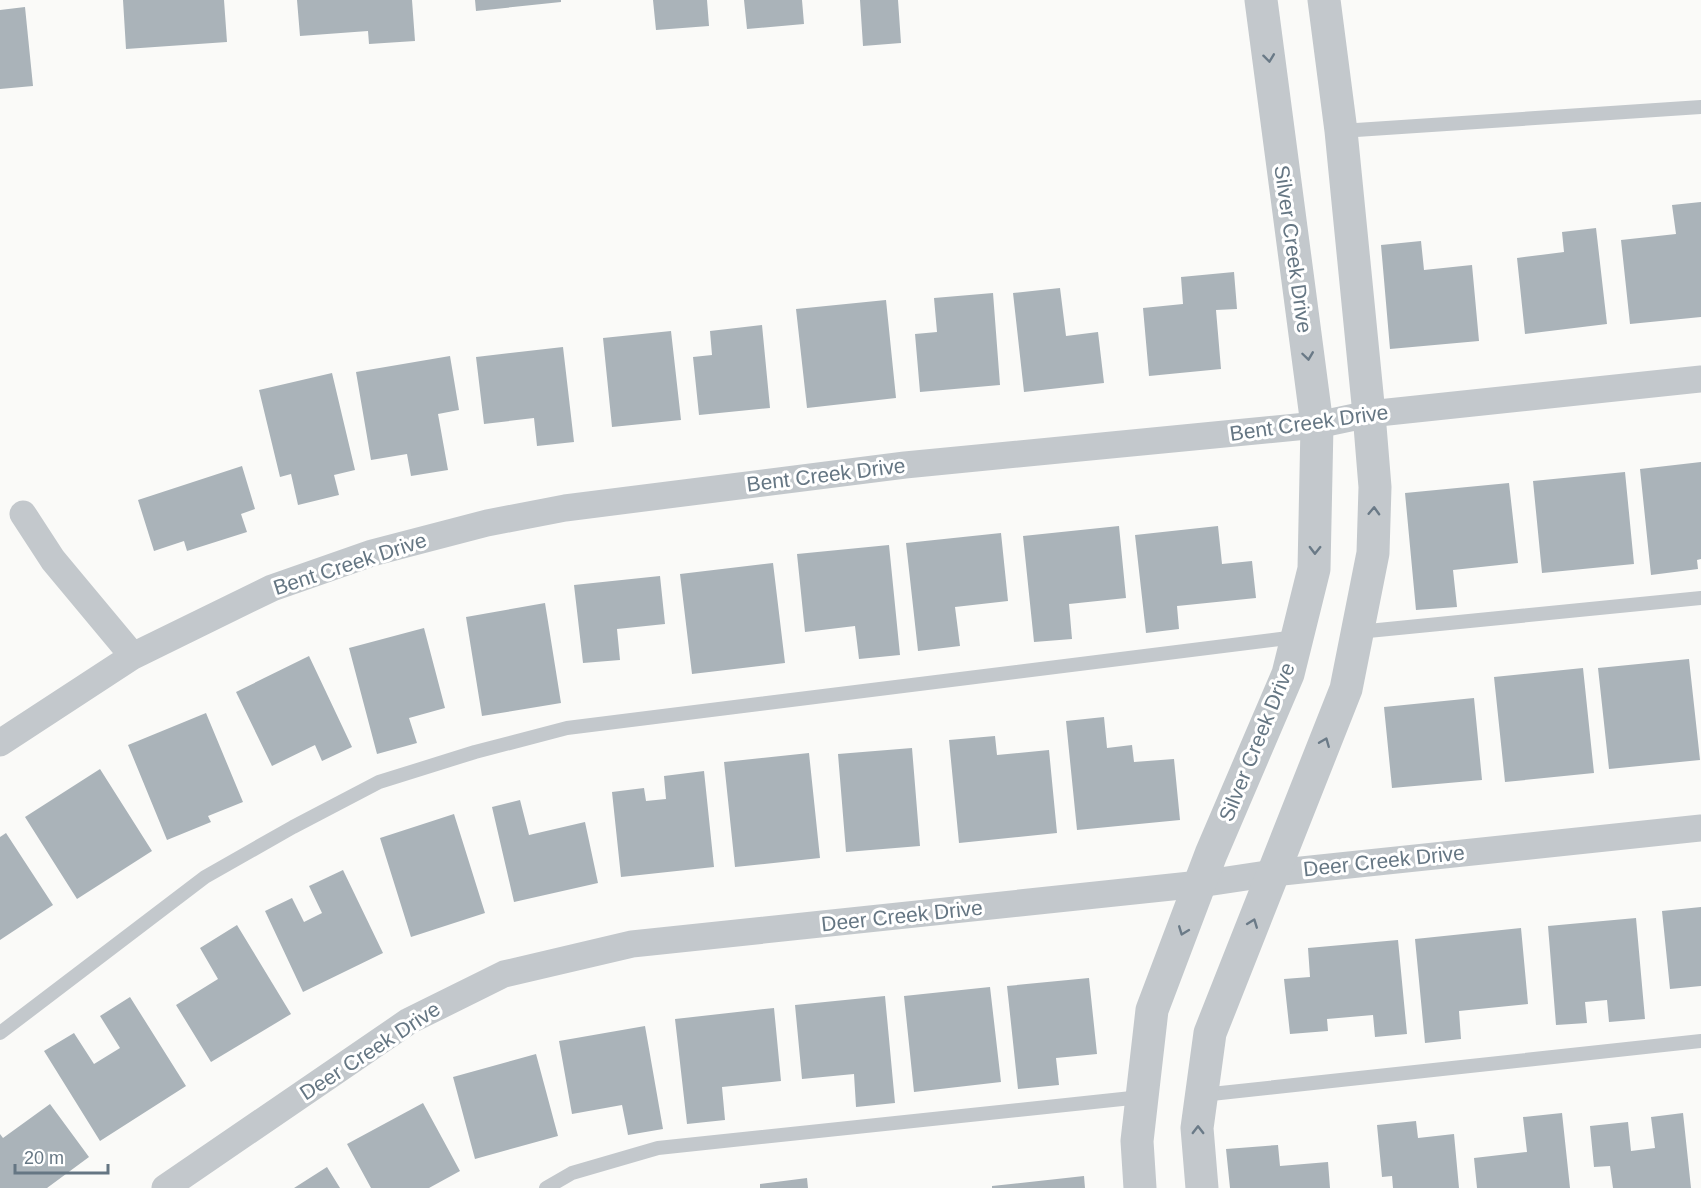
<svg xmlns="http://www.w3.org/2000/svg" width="1701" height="1188" font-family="Arial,sans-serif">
  <rect width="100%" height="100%" fill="#fafaf8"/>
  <path fill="#aab3b9" d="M123,0H224L227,42L126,49Z
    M297,0H412L415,41L369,44L368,31L300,36Z
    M475,0H561V2L476,11Z
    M653,0H707L709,26L656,30Z
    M744,0H802L804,24L747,29Z
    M860,0H898L901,43L863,46Z
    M25,7L33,86L0,89V10Z
    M1701,202V317L1630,324L1621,240L1676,234L1672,205Z
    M1596,228L1607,324L1525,334L1517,258L1564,252L1562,232Z
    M1421,241L1424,270L1472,265L1479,341L1390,349L1381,245Z
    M1234,272L1237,309L1216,310L1221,369L1149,376L1143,308L1183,304L1181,277Z
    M1060,288L1066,336L1098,332L1104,383L1024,392L1013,293Z
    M993,293L1000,385L920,392L915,334L937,332L934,298Z
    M886,300L896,398L807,408L796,309Z
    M762,325L770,408L699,415L693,357L712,355L710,331Z
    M671,331L681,420L612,427L603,338Z
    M563,347L574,442L537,446L534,418L484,424L476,357Z
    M450,356L459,410L438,414L448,470L411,476L407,454L371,460L356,372Z
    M332,373L355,470L334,475L339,495L298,505L291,474L280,477L259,390Z
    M1701,462V559L1697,560L1698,569L1651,575L1640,469Z
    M242,466L255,509L241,514L247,532L187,551L184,541L154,551L138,500Z
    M1625,472L1634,564L1542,573L1533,481Z
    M1509,483L1518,563L1453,570L1457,607L1416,610L1405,493Z
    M1119,526L1126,598L1069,604L1072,639L1034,642L1023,536Z
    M1218,526L1222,564L1252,561L1256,598L1177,606L1179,629L1146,633L1135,535Z
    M1001,533L1008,601L955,607L960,646L918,651L906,543Z
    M889,545L900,655L859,659L855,626L805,632L797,554Z
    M773,563L785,663L692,674L680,574Z
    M660,576L665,624L617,629L620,660L583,663L574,585Z
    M545,603L561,703L482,716L466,617Z
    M424,628L445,708L409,718L417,743L377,754L349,648Z
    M309,656L352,747L322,761L315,745L272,766L236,692Z
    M1689,659L1700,760L1609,769L1598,668Z
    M1583,668L1594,773L1505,782L1494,677Z
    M1474,698L1482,780L1392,788L1384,707Z
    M206,713L243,802L208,816L211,822L167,840L128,745Z
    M1104,717L1107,748L1132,745L1134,762L1174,759L1180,820L1077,830L1066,721Z
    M995,736L997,755L1049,750L1057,833L959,843L949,740Z
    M912,748L920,846L846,852L838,754Z
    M809,753L820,858L735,867L724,762Z
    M100,769L152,851L77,899L25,817Z
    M704,771L714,867L621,877L612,792L644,788L646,801L666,799L664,776Z
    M520,800L529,835L585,822L598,883L514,902L492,807Z
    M454,814L485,913L411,937L380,838Z
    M6,833L53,905L0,940V837Z
    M343,870L383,953L303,992L265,911L292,898L304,922L322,913L309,886Z
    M1701,907V986L1670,989L1662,911Z
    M1636,918L1645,1019L1609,1022L1607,1000L1585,1002L1587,1023L1556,1025L1548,926Z
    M237,925L291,1014L211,1062L176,1005L218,979L200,948Z
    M1521,928L1528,1004L1459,1011L1461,1039L1425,1043L1415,939Z
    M1398,940L1407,1034L1375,1037L1373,1015L1327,1019L1328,1031L1290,1034L1284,979L1310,977L1308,948Z
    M1089,978L1097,1054L1056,1058L1059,1085L1018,1089L1007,986Z
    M990,987L1001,1082L914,1092L904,996Z
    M885,996L895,1103L856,1107L854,1074L802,1079L795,1005Z
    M130,997L186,1086L100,1141L44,1051L74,1033L94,1064L120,1048L100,1016Z
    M774,1008L781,1081L722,1087L725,1120L687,1124L675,1019Z
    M645,1026L663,1129L628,1135L622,1105L572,1114L559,1041Z
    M536,1054L558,1136L475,1159L453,1077Z
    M423,1103L460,1171L429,1188H371L347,1144Z
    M50,1104L89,1157L47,1188H0V1134L3,1138Z
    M1562,1113L1570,1188H1477L1474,1158L1527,1152L1523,1117Z
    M1683,1113L1691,1188H1613L1610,1166L1594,1167L1590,1126L1628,1122L1631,1151L1655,1148L1651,1117Z
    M1416,1121L1418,1138L1454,1134L1459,1188H1393L1392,1176L1382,1177L1377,1125Z
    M1278,1145L1280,1166L1328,1162L1330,1188H1230L1226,1149Z
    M327,1167L340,1188H294Z
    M1084,1176L1085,1188H992V1186Z
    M807,1178L808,1188H760V1184Z"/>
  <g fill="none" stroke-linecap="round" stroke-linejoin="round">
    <path stroke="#c3c8cc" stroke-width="14" d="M1341,131L1701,107
      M1358,632L1701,598
      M0,1033L205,877L293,827L379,782L475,752L567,728L1296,637
      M1202,1095L1701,1041
      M546,1188L572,1173L658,1148L1141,1097"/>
    <path stroke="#c3c8cc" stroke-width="27" d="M23,514L53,560L133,656
      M0,743L133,656L272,588L372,553L487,523L565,508L905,465L1317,425L1369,414L1701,379
      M165,1188L409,1021L504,974L632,944L1200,884L1273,873L1701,828"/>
    <path stroke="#c3c8cc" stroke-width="33" d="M1140,1188L1137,1141L1152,1010L1211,854L1288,674L1314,569L1317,425L1261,0
      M1202,1188L1197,1128L1210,1033L1346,689L1373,553L1375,487L1369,414L1341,131L1324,0"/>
  </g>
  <defs><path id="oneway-chevron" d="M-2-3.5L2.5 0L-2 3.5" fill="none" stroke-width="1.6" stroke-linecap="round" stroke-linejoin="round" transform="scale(1.5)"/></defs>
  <g stroke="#6a7a87">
    <use href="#oneway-chevron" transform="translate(1269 58) rotate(83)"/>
    <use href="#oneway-chevron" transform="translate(1308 356) rotate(82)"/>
    <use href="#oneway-chevron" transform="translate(1374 511) rotate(-88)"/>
    <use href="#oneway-chevron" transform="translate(1315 550) rotate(91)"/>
    <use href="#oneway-chevron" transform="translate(1325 742) rotate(-68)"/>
    <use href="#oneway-chevron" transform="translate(1253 923) rotate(-69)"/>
    <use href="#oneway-chevron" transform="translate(1183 931) rotate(111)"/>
    <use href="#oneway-chevron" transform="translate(1198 1130) rotate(-90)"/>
  </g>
  <g text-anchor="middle" stroke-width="6" stroke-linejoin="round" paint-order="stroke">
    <g font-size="21" fill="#657683" stroke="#fff">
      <text transform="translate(1293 249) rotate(82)" y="7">Silver Creek Drive</text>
      <text transform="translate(1309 423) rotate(-8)" y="7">Bent Creek Drive</text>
      <text transform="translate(826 475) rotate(-7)" y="7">Bent Creek Drive</text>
      <text transform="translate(350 564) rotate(-18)" y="7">Bent Creek Drive</text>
      <text transform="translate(1257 742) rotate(-68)" y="7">Silver Creek Drive</text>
      <text transform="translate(1384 861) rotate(-6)" y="7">Deer Creek Drive</text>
      <text transform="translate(902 916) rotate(-6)" y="7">Deer Creek Drive</text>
      <text transform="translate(370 1051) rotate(-33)" y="7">Deer Creek Drive</text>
    </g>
  </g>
  <path d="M15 1164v9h93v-9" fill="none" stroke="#657683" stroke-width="3"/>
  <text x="24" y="1164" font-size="18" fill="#657683" stroke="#ffffff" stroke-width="4.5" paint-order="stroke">20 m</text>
</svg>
